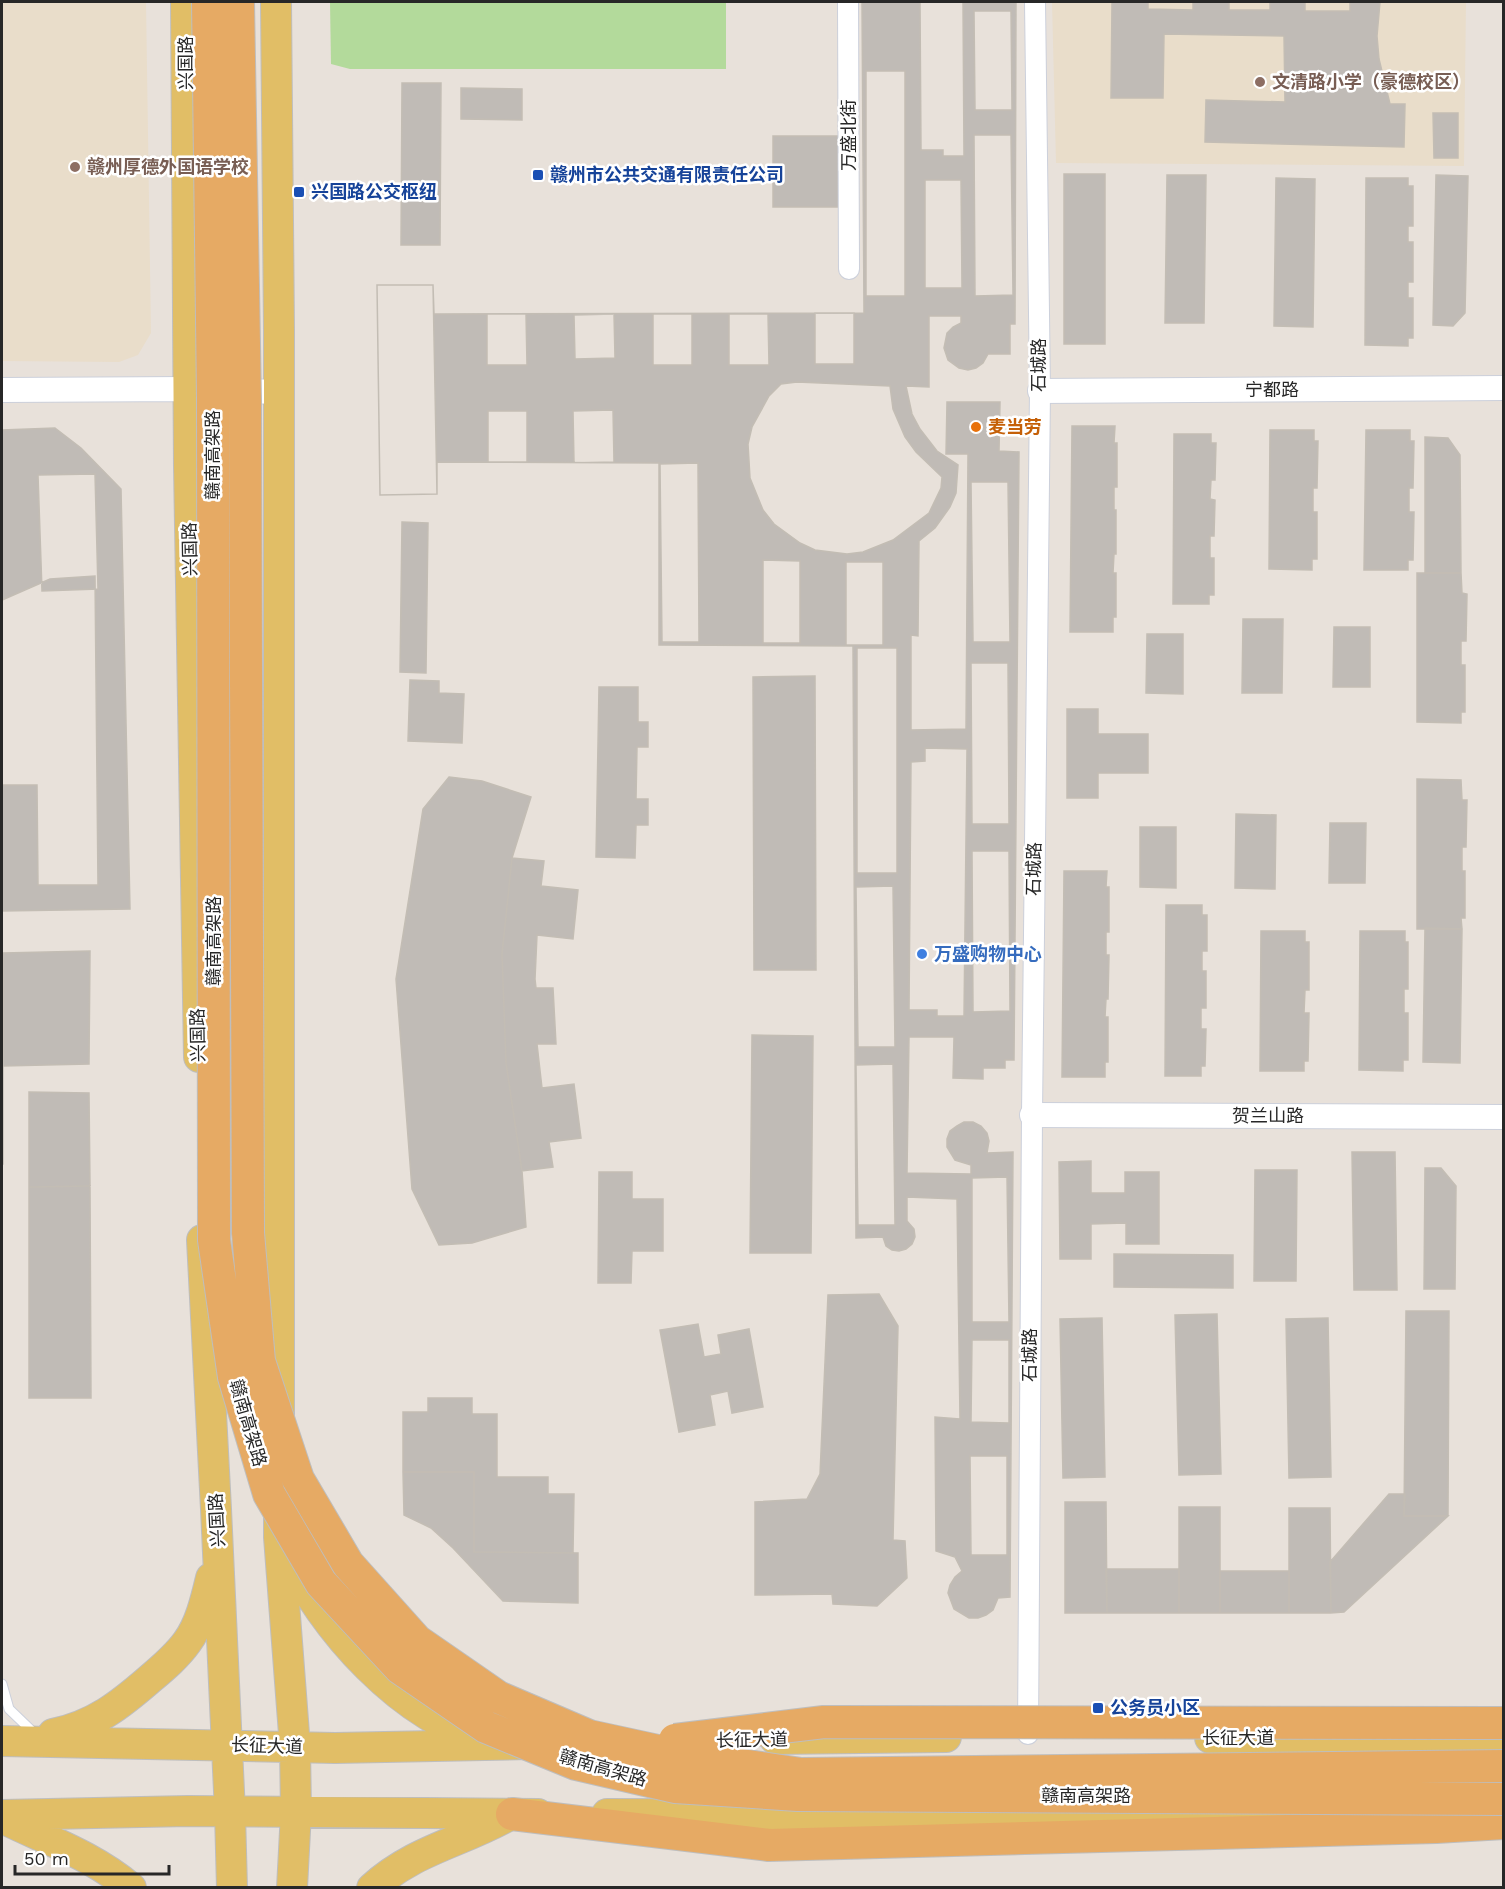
<svg xmlns="http://www.w3.org/2000/svg" width="1505" height="1889" font-family="'Work Sans','Noto Sans SC',sans-serif">
  <rect width="100%" height="100%" fill="#e8e1da"/>
  <path fill="#e9ddca" d="M2,2H146L151,333L138,355L119,362L2,361Z
    M1052,2H1466L1464,166L1056,163Z"/>
  <path fill="#b3da9b" d="M330,2H726V69H350L331,64Z"/>
  <path fill="#c0bbb6" stroke="#c3bdb4" stroke-width="1.5" fill-rule="evenodd" d="M862,2H920L921,150H943V156H964L963,2H1016L1015,324H1010V354H988L983,363L976,368L968,370L959,368L948,360L944,348L947,333L953,327L961,323V316H929V387L906,386L912,414L920,429L937,451L958,465L956,493L950,507L935,528L919,541L918,636L911,635V730L966,729L968,454H946L947,402H1000L999,451L1019,452L1014,1060H1005V1068H983V1079L953,1078L954,1037H909L907,1173L971,1174V1165L955,1160L947,1147V1139L950,1131L957,1126L964,1122H973L981,1126L987,1133L989,1141L987,1153L1013,1152L1010,1597L998,1598L993,1610L986,1615L978,1618H969L954,1609L948,1593L950,1585L955,1577L962,1571L955,1557L936,1551L935,1417L960,1419L957,1199L907,1197V1221L914,1229L915,1237L912,1244L906,1249L899,1251L892,1250L886,1246L883,1237L856,1238L853,646L659,645V463L437,462V494L380,495L377,285H433L434,314L864,313ZM925,180H961L962,288H925ZM797,382L890,386L893,409L905,437L916,452L942,477L941,488L929,513L893,540L863,552L847,554L815,550L800,543L774,524L763,510L750,478L748,444L752,427L769,396L781,384ZM925,748L967,749L964,1016H937V1010H909L911,762L925,761Z
    M1112,2H1148V9L1193,10V2H1229V10H1270V2H1305V11H1350V2H1380L1377,36L1379,59L1390,104H1405L1404,147L1205,142L1206,100L1285,102L1284,36L1164,34L1163,98H1111Z
    M974,11H1011L1012,110H975Z
    M866,71H905V296H866Z
    M402,83H441L440,245H401Z
    M461,88L522,89V120L461,119Z
    M1433,113H1458V158H1434Z
    M974,135H1011L1013,295L975,296Z
    M773,136H842V207H773Z
    M1064,174H1105V344H1064Z
    M1167,175H1206L1204,323H1165Z
    M1436,175L1468,176L1465,313L1453,326L1433,325Z
    M1276,178L1315,179L1313,327L1274,326Z
    M1366,178H1408V186H1413V226H1408V242H1413V282H1408V298H1413V338H1408V346L1365,345Z
    M377,285H433L437,494L380,495Z
    M815,313H854V364H815Z
    M487,314H526L527,365H487Z
    M614,314L615,358L575,359L574,315Z
    M653,314H692V365H653Z
    M729,314H768L769,365H729Z
    M613,410L614,462L574,463L573,411Z
    M488,411H527V462H488Z
    M1072,426H1115L1114,443H1117V487H1114V510H1116V554H1114L1113,573H1116V617H1113V632H1070Z
    M55,428L81,448L121,489L130,909L2,911V785H37L38,885H98L95,576L50,579L2,600V430Z
    M1270,430H1314V441H1318L1317,488H1313V512H1317V559H1312V570L1269,569Z
    M1366,430H1410V441H1414L1413,488H1409V512H1414L1413,560H1408V570H1364Z
    M1174,434H1211V443H1216L1215,480H1211L1210,499L1215,500L1214,536H1210V558H1214V595H1209V604H1173Z
    M1425,437L1448,438L1460,455L1461,573H1425Z
    M698,463L699,642H662L660,464Z
    M95,474L98,589L42,591L38,475Z
    M971,482H1008L1010,642H973Z
    M402,522L428,523L426,673L400,672Z
    M763,560L800,561V643H763Z
    M846,562H883V645H846Z
    M1417,573H1461L1462,593L1467,594L1466,641H1461V665H1465V712H1461V723L1417,722Z
    M1243,619H1283L1282,693H1242Z
    M1334,627H1370V687H1333Z
    M1147,634H1183V694L1146,693Z
    M857,648H897V873H857Z
    M971,663H1008L1009,824H972Z
    M815,676L816,970H754L753,677Z
    M410,680L439,681V693L464,694L462,743L408,741Z
    M599,687H638V722H648V747H637L636,799H648V825H636L635,858L596,857Z
    M1067,709H1098V734H1148V773H1098V798H1067Z
    M449,777L482,781L531,797L512,858L502,954L506,1063L522,1171L526,1227L472,1243L439,1245L412,1189L396,979L423,809Z
    M1417,779L1461,780L1462,800H1467L1466,847H1462V871H1465V918H1461L1462,929H1417Z
    M1236,814L1276,815L1275,889L1235,888Z
    M1330,823H1366L1365,883H1329Z
    M1140,827H1176V888L1140,887Z
    M972,851H1009L1010,1011L973,1012Z
    M512,858L544,861L541,886L578,890L573,939L537,935L535,979L536,988H553L556,1044H537L542,1088L574,1084L581,1138L549,1142L553,1167L522,1171L506,1063L502,954Z
    M1064,871H1107L1106,887H1109V932H1106V955H1109L1108,999H1106L1105,1017H1108V1062H1105V1077H1062Z
    M893,886L895,1047H858L856,887Z
    M1166,905H1202V915H1207V951H1202V971H1206V1008H1201V1029H1206L1205,1066H1201V1076H1165Z
    M1425,928L1462,929L1460,1063L1423,1062Z
    M1261,931H1305V942H1309V990H1305L1304,1013H1309L1308,1061H1304V1071H1260Z
    M1360,931H1405V942H1408V989H1404V1013H1408V1060H1403V1071L1359,1070Z
    M90,951L89,1064L3,1066V953Z
    M2,953L3,1066V1164H2Z
    M752,1035L813,1036L811,1253H750Z
    M893,1064L895,1225H858L856,1065Z
    M29,1092L89,1093L90,1186L29,1187Z
    M1352,1152H1395L1397,1290H1354Z
    M1091,1161V1193H1125V1172H1159V1244H1126V1223L1091,1224V1259H1060L1059,1162Z
    M1425,1168H1441L1456,1186L1455,1289H1424Z
    M1255,1170H1297L1296,1281H1254Z
    M599,1172H632V1199H663V1251H632L631,1283H598Z
    M1007,1177L1009,1322H972V1178Z
    M90,1186L91,1398H29V1187Z
    M1114,1254L1233,1255V1288L1114,1287Z
    M879,1294L898,1326L893,1540L905,1541L907,1578L877,1606L833,1604L832,1594L755,1595V1502L807,1499L820,1474L828,1295Z
    M1406,1311H1449L1448,1516H1404Z
    M1217,1314L1221,1474L1179,1475L1175,1315Z
    M1102,1318L1105,1477L1063,1478L1060,1319Z
    M1328,1318L1331,1477L1289,1478L1286,1319Z
    M698,1324L704,1357L721,1354L718,1335L749,1329L763,1407L732,1413L728,1391L710,1395L715,1425L679,1432L660,1330Z
    M972,1340H1009V1423L971,1422Z
    M428,1398H472V1414H497V1477H548V1494H574L573,1553L474,1552V1472H403V1412H428Z
    M970,1456H1007V1555H971Z
    M403,1472H474V1552L578,1553V1603L503,1601L453,1548L431,1528L404,1515Z
    M1389,1494H1405L1404,1516H1448L1344,1612L1331,1613L1330,1562Z
    M1065,1502H1106L1107,1613H1065Z
    M1179,1507H1220V1613H1179Z
    M1289,1508H1330L1331,1613H1289Z
    M1106,1569H1179V1613H1107Z
    M1220,1571H1289V1613H1220Z"/>
  <g fill="none" stroke-linecap="round" stroke-linejoin="round">
    <g stroke="#ccd0db" stroke-width="11">
      <path id="service" d="M2,1684L9,1709L35,1734"/>
    </g>
    <g stroke="#ccd0db" stroke-width="22">
      <path id="minor" d="M848,2L849,269
        M1028,1734L1032,1115L1040,391L1035,2"/>
    </g>
    <g stroke="#ccd0db" stroke-width="26">
      <path id="tertiary" d="M2,390L188,389L278,392
        M1040,391L1504,388
        M1032,1115L1504,1117"/>
    </g>
    <g stroke="#bebebe" stroke-width="32">
      <path id="primary" d="M186,2L189,466L199,1057
        M276,2L279,330V1414
        M202,1240L216,1509L230,1813L232,1888
        M279,1504V1537L295,1747L296,1812L292,1888
        M286,1551C322,1629 402,1719 488,1741
        M53,1734C95,1725 120,1705 151,1678C164,1667 177,1656 187,1642C200,1625 206,1599 211,1578
        M1210,1738L1504,1740
        M775,1739L946,1737
        M2,1741L335,1748L529,1744
        M607,1814L1312,1816
        M2,1815L188,1811L538,1814
        M2,1818C46,1840 92,1855 131,1888
        M372,1888C414,1850 459,1843 506,1817"/>
    </g>
    <g stroke="#bebebe" stroke-width="34">
      <path id="trunk" d="M512,1814L769,1845L1436,1827L1504,1823"/>
    </g>
    <use href="#service" stroke="#fff" stroke-width="9"/>
    <use href="#minor" stroke="#fff" stroke-width="20"/>
    <use href="#tertiary" stroke="#fff" stroke-width="24"/>
    <use href="#primary" stroke="#e1be66" stroke-width="30"/>
    <use href="#trunk" stroke="#e6aa64" stroke-width="32"/>
    <g stroke="#bebebe" stroke-width="34" stroke-linecap="butt">
      <path id="trunk-bridge" d="M208,2L213,398L214,1240L234,1377L269,1494L321,1583L400,1668L486,1727L576,1764L675,1787L798,1795L1504,1799
        M238,2L245,401L248,1233L259,1361L298,1479L348,1564L417,1641L498,1697L589,1736L681,1756L801,1774L1504,1766
        M675,1740L824,1722L1504,1723"/>
    </g>
    <use href="#trunk-bridge" stroke="#e6aa64" stroke-width="32"/>
  </g>
  <g fill="#8d6e63" stroke="#fff" stroke-width="2">
    <circle cx="1260" cy="82" r="6"/>
    <circle cx="75" cy="167" r="6"/>
  </g>
  <g fill="#1a4fb4" stroke="#fff" stroke-width="2">
    <rect x="532" y="169" width="12" height="12" rx="3"/>
    <rect x="293" y="186" width="12" height="12" rx="3"/>
    <rect x="1092" y="1702" width="12" height="12" rx="3"/>
  </g>
  <circle fill="#e8710a" stroke="#fff" stroke-width="2" cx="976" cy="427" r="6"/>
  <circle fill="#3f7fe0" stroke="#fff" stroke-width="2" cx="922" cy="954" r="6"/>
  <g text-anchor="middle" stroke-width="5" stroke-linejoin="round" paint-order="stroke">
    <g font-size="18" fill="#272727" stroke="#fff">
      <text transform="translate(186 63) rotate(-90)" y="6">兴国路</text>
      <text transform="translate(849 135) rotate(-90)" y="6">万盛北街</text>
      <text transform="translate(1039 365) rotate(-90)" y="6">石城路</text>
      <text x="1272" y="396">宁都路</text>
      <text transform="translate(213 455) rotate(-90)" y="6">赣南高架路</text>
      <text transform="translate(190 549) rotate(-91)" y="6">兴国路</text>
      <text transform="translate(1034 869) rotate(-89)" y="6">石城路</text>
      <text transform="translate(214 941) rotate(-90)" y="6">赣南高架路</text>
      <text transform="translate(198 1035) rotate(-91)" y="6">兴国路</text>
      <text x="1268" y="1122">贺兰山路</text>
      <text transform="translate(1030 1355) rotate(-90)" y="6">石城路</text>
      <text transform="translate(248 1423) rotate(74)" y="6">赣南高架路</text>
      <text transform="translate(217 1520) rotate(-93)" y="6">兴国路</text>
      <text x="1238" y="1744">长征大道</text>
      <text transform="translate(752 1740) rotate(-1)" y="6">长征大道</text>
      <text transform="translate(267 1746) rotate(2)" y="6">长征大道</text>
      <text transform="translate(603 1768) rotate(16)" y="6">赣南高架路</text>
      <text x="1086" y="1802">赣南高架路</text>
    </g>
    <g font-size="18" font-weight="bold" fill="#785e54" stroke="#fff" text-anchor="start">
      <text x="1272" y="88">文清路小学（豪德校区）</text>
      <text x="87" y="173">赣州厚德外国语学校</text>
    </g>
    <g font-size="18" font-weight="bold" fill="#164399" stroke="#fff" text-anchor="start">
      <text x="550" y="181">赣州市公共交通有限责任公司</text>
      <text x="311" y="198">兴国路公交枢纽</text>
      <text x="1110" y="1714">公务员小区</text>
    </g>
    <g font-size="18" font-weight="bold" fill="#c56008" stroke="#fff" text-anchor="start">
      <text x="988" y="433">麦当劳</text>
    </g>
    <g font-size="18" font-weight="bold" fill="#366cbe" stroke="#fff" text-anchor="start">
      <text x="934" y="960">万盛购物中心</text>
    </g>
  </g>
  <rect width="1505" height="1889" fill="none" stroke="#272727" stroke-width="6"/>
  <path d="M15 1865v9h154v-9" fill="none" stroke="#272727" stroke-width="3"/>
  <text x="24" y="1865" font-size="18" fill="#272727" stroke="#ffffff" stroke-width="4.5" paint-order="stroke">50 m</text>
</svg>
